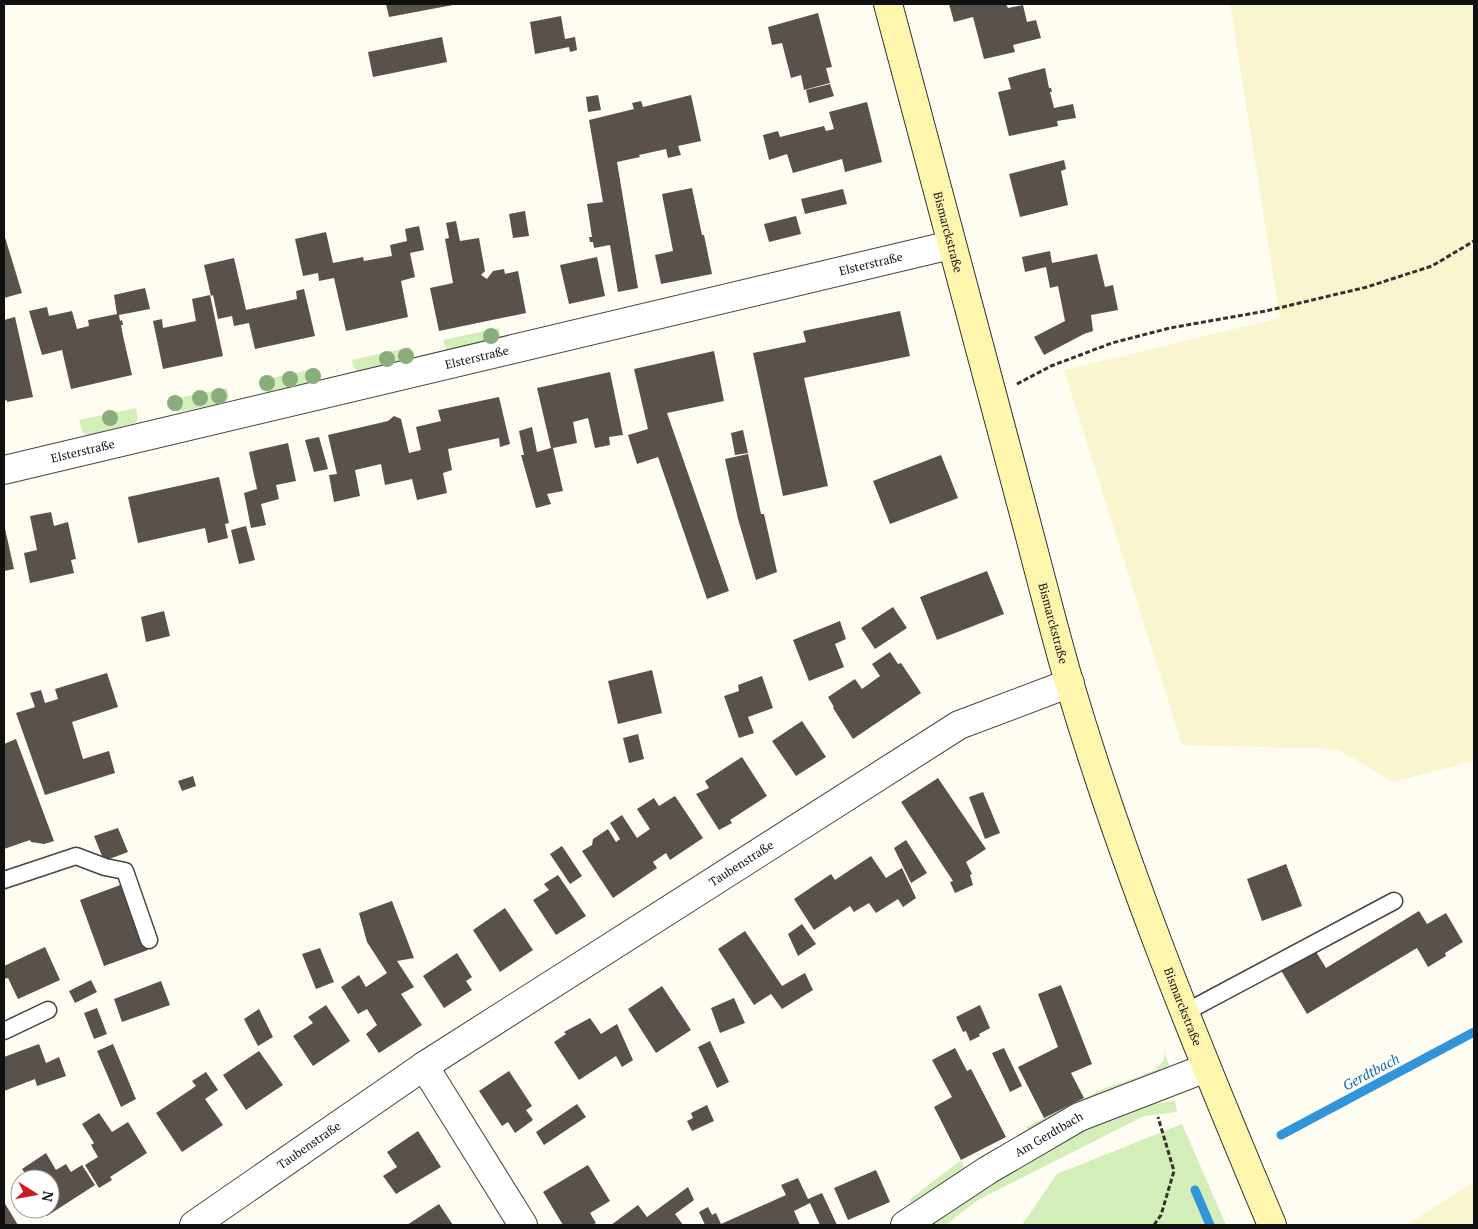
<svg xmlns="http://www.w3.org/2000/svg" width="1478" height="1229" font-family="'PT Serif',serif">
  <rect width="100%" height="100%" fill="#fffdf2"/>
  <path fill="#f8f5cf" d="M1230,4H1474V761L1393,782L1337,749L1182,745L1064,370L1280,318Z
    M1474,1182V1225H1406Z"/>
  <path fill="#d3eeb8" d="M499,328L500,338L449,351L445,347L443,340Z
    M410,347L412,357L410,360L360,372H357L353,366L352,360Z
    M317,368L319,377L316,383L268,393L261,390L259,381Z
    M227,388L229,398L224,403L178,412C171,411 170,407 169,400Z
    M136,408L138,419L135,423L89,435L83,433L79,420Z
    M1165,1046V1054L1169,1065L1162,1072L1030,1134L1026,1127L1105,1088L1141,1076L1155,1070L1164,1060Z
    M1175,1101L1177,1112L1144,1116L978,1200L945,1225H924C952,1204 984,1187 1014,1169C1064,1140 1116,1106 1175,1101Z
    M1182,1124L1226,1225H1022L1057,1174Z
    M961,1160L965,1169L913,1207L909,1200Z"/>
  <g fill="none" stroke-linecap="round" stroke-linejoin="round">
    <path stroke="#3395d9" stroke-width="9" d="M1281,1135L1474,1032
      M1195,1190L1210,1225"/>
  </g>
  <path fill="#5a514b" d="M386,4H452L453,5L389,17Z
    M949,4H1006L1008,8L1023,5L1027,22L1036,20L1041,38L1013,45L1015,52L984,59L973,17L954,22Z
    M818,13L832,67L826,68L830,83L804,90L801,75L791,78L782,43L772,45L768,27Z
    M561,16L565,39L575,37L577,50L570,52L569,47L535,54L530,22Z
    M442,37L447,62L373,77L368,52Z
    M1045,68L1049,88H1051L1052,92H1050L1054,108L1073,104L1076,118L1057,121L1058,126L1009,136L998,92L1011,89L1008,78Z
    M830,84L834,96L809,103L806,90Z
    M598,95L601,110L588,112L586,97Z
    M691,95L701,141L678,146L681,155L668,158L666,149L639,155L640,157L617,162L638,288L618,292L610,245L594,248L593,242H590L589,237H592L587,204L603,202L589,120L634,109L632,103L641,101L643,107Z
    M867,102L882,162L845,172L842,159L793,173L787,154L769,160L763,135L778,131L780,137L824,126L826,131L834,129L829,112Z
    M1064,160L1066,169L1061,171L1068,205L1020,217L1009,174Z
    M692,188L702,235H704L712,274L661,284L655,255L673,251L662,194Z
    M843,189L847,204L805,214L801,199Z
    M525,211L529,236L513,238L509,214Z
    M796,216L801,234L769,242L764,224Z
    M456,221L460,241L479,238L485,271L481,275L487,279L493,271L504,269L505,274L518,271L526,313L439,331L430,288L453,283L445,239L449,238L446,223Z
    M419,226L424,250L410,253L415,277L401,281L408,317L346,331L334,278L319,281L318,273L303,276L295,239L326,232L333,263L363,257L364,261L392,256L390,245L407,241L405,229Z
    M4,234L22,293L4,298Z
    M1050,251L1052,263L1097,254L1105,287L1113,285L1118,310L1091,315L1093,331L1084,334L1044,355L1034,337L1065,321L1058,286L1050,288L1046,267L1025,272L1022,257Z
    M597,257L605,296L569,304L560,265Z
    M234,258L246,310L297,299L296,291L304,289L315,336L255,349L249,323L234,326L232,316L218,319L213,295L211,296L204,265Z
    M145,288L150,309L119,315L120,321L122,320L123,325H121L123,336L132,375L71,389L62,350L42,355L29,311L47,307L49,316L72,311L77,329L89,326L88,320L117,314L114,295Z
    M210,295L223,356L163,369L153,321L162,319L163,328L196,321L192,299Z
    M900,311L910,356L804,378L828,486L783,496L753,353L806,342L803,331Z
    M15,317L33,397L7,402V400L4,401V320Z
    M714,351L724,401L667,413L729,591L707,599L658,457L637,464L628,435L648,429L634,369Z
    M610,372L623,435L609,437L610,445L595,448L588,418L573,422L577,443L553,448L563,491L547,494L551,504L536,508L521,455H524L519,431L532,427L537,452L551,448L537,388Z
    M499,397L510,444L500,447L499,438L448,449L452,470L443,473L447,493L417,500L412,479L385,485L381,464L355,470L360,496L334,502L329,475L337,474L328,435L388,421L394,416L401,419L409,453L421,450L416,427L441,421L438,410Z
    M743,430L748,453L735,455L731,433Z
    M319,437L328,469L314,472L305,440Z
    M288,443L296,481L276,485L279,499L261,504L266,525L251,528L244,493L257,489L249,452Z
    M748,454L761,514H764L777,572L756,580L738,519L725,459Z
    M941,455L958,498L890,524L873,481Z
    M219,477L229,523L225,524L228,538L208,543L205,528L138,543L128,497Z
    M51,512L54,526L68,522L76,559L71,560L74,573L30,583L24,553L37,550L30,516Z
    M4,524L14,569L4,571Z
    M246,526L255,560L239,564L231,530Z
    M987,571L1004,614L937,640L920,597Z
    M893,607L907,628L875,649L861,628Z
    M164,611L170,636L146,642L141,617Z
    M840,621L846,639L835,644L844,667L809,681L793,640Z
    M890,652L898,664L901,663L921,693L853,739L833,708L834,707L828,697L855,679L862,689L880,676L872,664Z
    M652,670L662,713L618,724L608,681Z
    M107,673L118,707L72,722L83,759L109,751L115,773L45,795L16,713L35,707L30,693L41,690L45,703L58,699L55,689Z
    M762,676L773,708L748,717L754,733L739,738L724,696L739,691L738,685Z
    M802,721L826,757L796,776L772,741Z
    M638,734L644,759L629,763L623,738Z
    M16,739L54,841L44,844L31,842L30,840L4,849V744Z
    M742,757L767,796L730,820L732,823L719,830L696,794L709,788L705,781Z
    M193,776L196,786L182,791L178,781Z
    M938,778L986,849L966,862L972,874L970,875L973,885L955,893L950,882L953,881L901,802Z
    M983,792L1000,833L985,839L969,797Z
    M675,796L703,838L670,860L666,853L653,862L657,868L613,898L582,851L592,845L593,839L608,829L616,842L620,839L610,823L622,815L637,838L650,829L637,809L654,798L659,806Z
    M118,828L128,852L104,861L94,836Z
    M906,840L927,873L911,883L894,848Z
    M562,846L582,876L570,884L550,854Z
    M871,856L886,878L902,868L916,898L903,907L898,899L876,913L869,903L854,912L850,906L814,930L794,899L831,874L835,880Z
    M1286,864L1302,906L1262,921L1247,879Z
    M558,875L586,916L556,935L533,900L549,890L544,884Z
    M123,884L148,950L104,966L80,900Z
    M392,901L414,958L397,961L414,987L401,994L422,1025L379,1053L366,1034L377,1025L367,1009L358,1014L341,987L359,975L366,987L387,973L367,942L359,913Z
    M505,908L533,950L500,972L473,930Z
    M1419,911L1427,924L1446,913L1463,942L1445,953L1446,956L1428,967L1417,948L1307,1014L1279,967L1313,947L1326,968Z
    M802,924L816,944L798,956L788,934Z
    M745,931L782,986L805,973L813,990L782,1009L771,994L754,1005L718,949Z
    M45,947L60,980L18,999L8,978L4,979V966Z
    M320,948L334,982L316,989L302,954Z
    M457,953L472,977L466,981L472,990L444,1008L423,976Z
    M91,980L97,992L75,1003L69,991Z
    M161,981L170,1005L122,1022L114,999Z
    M1061,985L1092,1064L1071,1073L1084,1098L1044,1118L1018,1067L1058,1047L1038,994Z
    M662,986L691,1030L656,1053L628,1009Z
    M734,998L745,1023L720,1033L711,1008Z
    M326,1005L350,1041L313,1066L293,1036L313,1023L308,1017Z
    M980,1005L990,1028L979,1034L980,1036L970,1041L966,1031L963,1032L956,1017Z
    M97,1008L107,1034L94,1039L84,1013Z
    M259,1009L273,1037L258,1046L244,1019Z
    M590,1018L601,1034L617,1024L633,1060L622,1067L616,1056L579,1080L554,1042L566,1034L564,1032Z
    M710,1041L729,1082L717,1088L698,1047Z
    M39,1044L46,1063L59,1057L66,1076L37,1086L35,1079L4,1091V1057Z
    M113,1044L136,1099L121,1107L97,1051Z
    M955,1048L967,1071L971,1069L1006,1137L961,1160L934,1107L952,1097L932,1060Z
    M1004,1048L1022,1086L1010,1092L992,1053Z
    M259,1051L283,1085L246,1110L223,1075Z
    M509,1071L532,1106L526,1110L533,1120L515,1133L508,1122L502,1126L479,1091Z
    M206,1072L218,1090L205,1099L223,1125L182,1152L156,1113L196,1086L192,1081Z
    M577,1104L586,1117L544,1145L536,1132Z
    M707,1105L714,1121L692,1131L687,1121L693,1118L691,1113Z
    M99,1113L112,1132L128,1122L147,1153L110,1177L112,1180L99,1188L85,1165L98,1157L91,1145L94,1143L82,1124Z
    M418,1131L441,1167L396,1194L383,1176L397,1167L387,1152Z
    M46,1153L56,1170L66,1164L71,1172L82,1165L95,1185L47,1216L43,1209H50V1179H29L22,1169Z
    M588,1165L610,1201L590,1213L596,1223L592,1225H563L543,1192Z
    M876,1170L890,1202L848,1220L834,1188Z
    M798,1178L808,1199L822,1193L837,1225H820L810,1203L794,1211L800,1225H705L699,1212L708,1207L712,1215L716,1213L721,1224L786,1195L781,1185Z
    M688,1187L694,1200L675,1214L683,1225H611L638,1205L647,1217Z
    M4,1202L18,1225H4Z
    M439,1204L453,1225H407Z"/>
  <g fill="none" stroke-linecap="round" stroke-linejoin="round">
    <g stroke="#434343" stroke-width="19">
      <path id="service" d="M4,880L76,856L105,867L125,871L149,940
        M1184,1013L1394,901
        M4,1031L48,1010"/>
    </g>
    <g stroke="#434343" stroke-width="30">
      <g id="minor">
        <path id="s1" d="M4,470L951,245"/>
        <path d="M424,1066L523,1225"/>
        <path id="s2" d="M194,1225L424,1066L959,725L1070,683"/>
        <path id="s3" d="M905,1225L988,1170L1079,1117L1206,1068"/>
      </g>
    </g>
    <g stroke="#323232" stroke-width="30">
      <g id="secondary">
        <path id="s4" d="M888,4C932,174 977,344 1024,514C1039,570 1053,627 1069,682C1124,868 1197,1047 1272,1225"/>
      </g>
    </g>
    <path stroke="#323232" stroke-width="3" stroke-dasharray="5 2.5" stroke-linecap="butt" d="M1017,384L1051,366L1112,343L1170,328L1266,311L1367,287L1432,266L1474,241
      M1154,1225L1161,1215L1174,1171L1158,1117"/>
    <use href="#service" stroke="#fff" stroke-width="16"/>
    <use href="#minor" stroke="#fff" stroke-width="28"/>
    <use href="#secondary" stroke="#fff6ad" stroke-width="28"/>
  </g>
  <g fill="#8aae7b">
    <circle cx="491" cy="336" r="8"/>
    <circle cx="406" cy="356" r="8"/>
    <circle cx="387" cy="359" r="8"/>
    <circle cx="313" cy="376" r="8"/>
    <circle cx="290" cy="379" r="8"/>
    <circle cx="267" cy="383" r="8"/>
    <circle cx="219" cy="396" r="8"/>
    <circle cx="200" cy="398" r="8"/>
    <circle cx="175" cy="403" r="8"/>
    <circle cx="110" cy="418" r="8"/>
  </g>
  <g text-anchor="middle" stroke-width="5" stroke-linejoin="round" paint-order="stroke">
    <g font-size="12" fill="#101010" stroke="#fff">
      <text dy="4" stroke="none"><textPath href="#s4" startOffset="236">Bismarckstraße</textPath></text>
      <text dy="4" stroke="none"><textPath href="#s1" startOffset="891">Elsterstraße</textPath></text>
      <text dy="4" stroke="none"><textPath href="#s1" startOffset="486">Elsterstraße</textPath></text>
      <text dy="4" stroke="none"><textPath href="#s1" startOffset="81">Elsterstraße</textPath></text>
      <text dy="4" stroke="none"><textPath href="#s4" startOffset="641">Bismarckstraße</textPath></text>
      <text dy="4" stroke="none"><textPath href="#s2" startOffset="656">Taubenstraße</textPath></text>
      <text dy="4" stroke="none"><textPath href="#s4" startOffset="1046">Bismarckstraße</textPath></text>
      <text dy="4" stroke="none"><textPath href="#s3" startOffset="170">Am Gerdtbach</textPath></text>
      <text dy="4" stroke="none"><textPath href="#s2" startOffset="140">Taubenstraße</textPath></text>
    </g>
    <g font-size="14" font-style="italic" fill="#0d66ae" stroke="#fff">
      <text transform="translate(1371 1072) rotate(-28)" y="5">Gerdtbach</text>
    </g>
  </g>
  <rect width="1478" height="1229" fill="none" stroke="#101010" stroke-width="10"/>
  <g transform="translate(35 1194) rotate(101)"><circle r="24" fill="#ffffff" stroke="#9f9f9f"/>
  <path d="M0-4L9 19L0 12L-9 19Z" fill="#cd1b22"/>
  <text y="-8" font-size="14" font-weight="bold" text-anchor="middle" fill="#101010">N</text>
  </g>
</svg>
